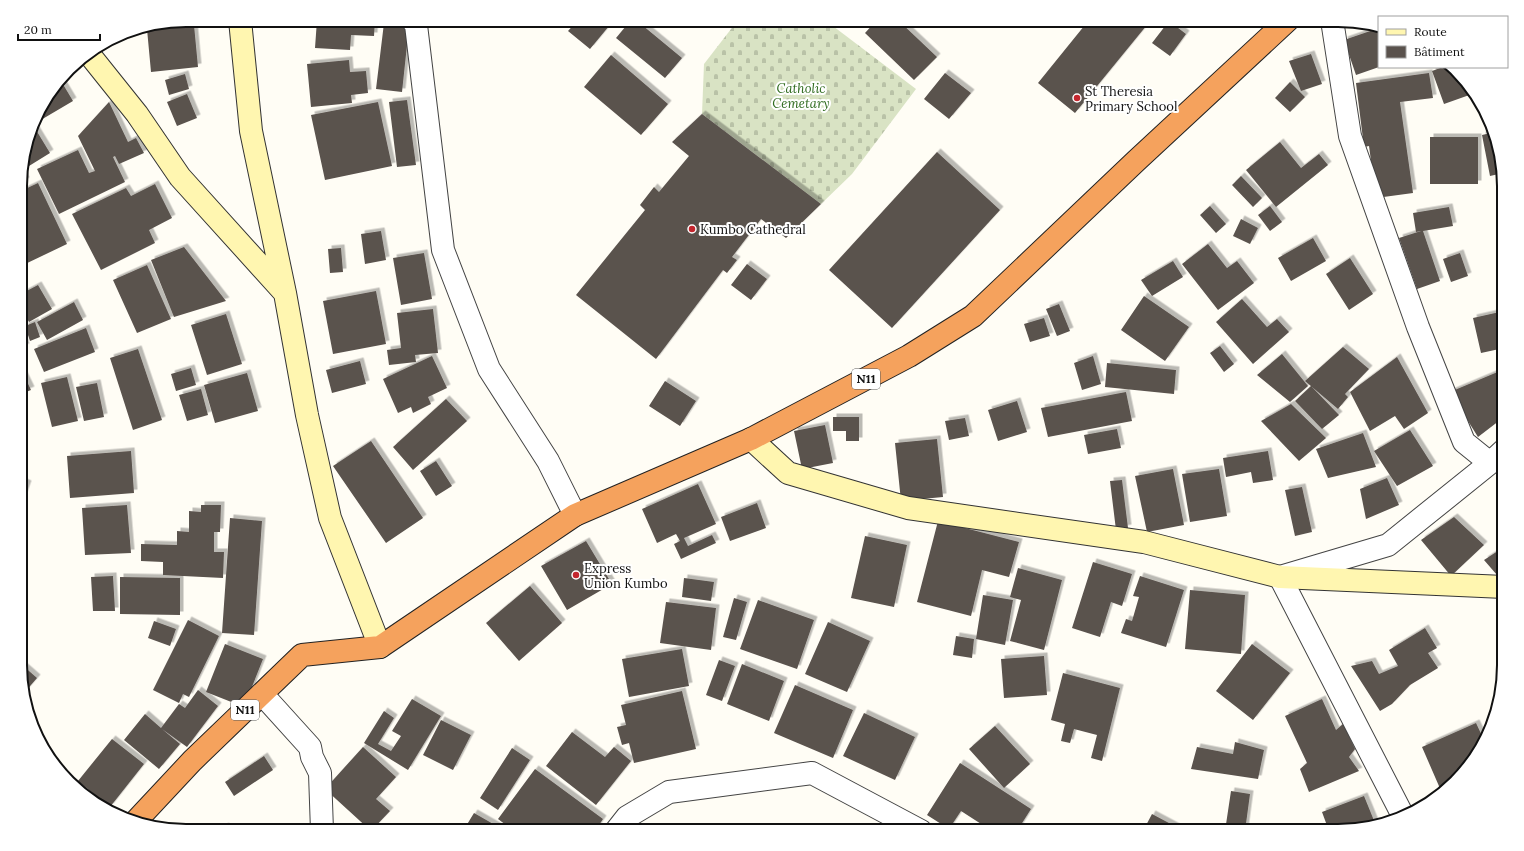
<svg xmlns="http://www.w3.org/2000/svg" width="1524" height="851" font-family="Lora,serif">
  <defs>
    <pattern id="cemetery-stones" width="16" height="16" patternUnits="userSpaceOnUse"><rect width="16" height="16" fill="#d9e3c4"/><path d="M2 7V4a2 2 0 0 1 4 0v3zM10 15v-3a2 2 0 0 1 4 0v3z" fill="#b9c2a7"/></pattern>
    <filter id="shadow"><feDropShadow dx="3.5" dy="-3.5" stdDeviation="0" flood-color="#0004"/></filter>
  </defs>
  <rect width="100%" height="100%" fill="#fffdf5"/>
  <path fill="url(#cemetery-stones)" d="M738,20H825L916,89L852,174L821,204L702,114L704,64Z"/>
  <path fill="#5a524d" filter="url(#shadow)" d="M317,20H375L374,36L351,35L350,50L315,48Z
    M578,20H614L590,49L568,31Z
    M631,20H636L682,58L665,78L616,38Z
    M877,20H898L937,57L914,80L865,33Z
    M1089,20H1151L1075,113L1038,83Z
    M1169,21L1186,34L1170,56L1152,43Z
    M384,23L409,26L402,92L376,89Z
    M194,25L198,67L151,72L147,29Z
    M1379,28V67L1356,75L1344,40Z
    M1311,54L1322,84L1301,91L1289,61Z
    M611,55L668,104L641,135L584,87Z
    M349,60L350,72L366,71L368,93L351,95L352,103L311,107L307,64Z
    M1443,67H1447L1475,93L1444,104L1432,71Z
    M945,73L971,93L949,119L924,99Z
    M1429,73L1433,98L1400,102L1413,193L1376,198L1369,146L1364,147L1356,83Z
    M185,74L189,89L169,95L165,80Z
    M61,81L73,101L34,124L37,113Z
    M1290,82L1305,97L1290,112L1275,98Z
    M187,94L197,118L177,126L167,102Z
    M407,100L416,165L397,167L389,102Z
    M109,102L128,142L136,138L144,153L119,164L115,156L113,157L125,182L59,214L37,169L78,150L89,173L95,171L78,136Z
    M378,102L392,166L325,180L311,115Z
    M702,114L821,204L786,238L761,219L732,257L737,260L727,273L723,270L656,359L576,295L645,210L640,205L654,187L659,192L689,156L672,142Z
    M33,125L50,153L29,166L24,157Z
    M1495,132L1503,173L1490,176L1482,135Z
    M1430,137H1478V184H1430Z
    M1280,142L1301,168L1319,154L1328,165L1276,207L1246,170Z
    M937,152L1000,210L892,328L829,270Z
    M21,169L26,181L21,183Z
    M1241,176L1262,198L1253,207L1232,185Z
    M38,183L67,244L21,266V191Z
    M155,184L172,218L149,230L155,243L101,270L72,214L126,188L131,196Z
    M1210,206L1226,224L1216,233L1200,215Z
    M1270,206L1282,222L1270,231L1258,215Z
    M1449,207L1453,226L1423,231L1440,281L1417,289L1399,238L1421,231L1416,232L1413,213Z
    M1241,219L1258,228L1250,244L1233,236Z
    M381,231L386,260L365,264L361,234Z
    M1313,238L1326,261L1291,281L1278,258Z
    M1208,244L1227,268L1237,261L1254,283L1218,310L1182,264Z
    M184,247L226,301L174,317L151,260Z
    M341,248L343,272L330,273L328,249Z
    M424,253L432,299L401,305L393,258Z
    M1460,253L1468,276L1451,282L1443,259Z
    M1350,258L1373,294L1349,310L1326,274Z
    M1173,261L1183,277L1152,296L1141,280Z
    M747,264L767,279L751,300L731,285Z
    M147,265L171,319L137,333L113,280Z
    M38,285L52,309L29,322L21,309V294Z
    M376,291L386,344L333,354L323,301Z
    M1144,296L1189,327L1165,361L1121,330Z
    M1242,299L1267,327L1277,319L1289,332L1253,364L1216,322Z
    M74,302L83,320L47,340L37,322Z
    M1059,304L1070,331L1057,336L1046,309Z
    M433,309L438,353L415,355L416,362L389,365L387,350L401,348L397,313Z
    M1504,311V348L1481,353L1473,318Z
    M226,314L242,364L207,375L191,325Z
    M1044,318L1050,336L1030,342L1024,324Z
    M35,322L40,337L30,341L25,326Z
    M86,328L95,352L44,372L34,349Z
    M21,332L26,347L21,348Z
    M1220,346L1234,364L1224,372L1210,353Z
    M1343,347L1369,369L1345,394L1348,397L1338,409L1305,381Z
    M138,349L162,420L133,430L110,358Z
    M1282,354L1308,386L1290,402L1257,375Z
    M432,356L447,388L428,397L431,404L413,413L411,407L398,413L383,379Z
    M1093,356L1101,384L1082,390L1074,363Z
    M1397,357L1428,413L1404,429L1395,416L1370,431L1350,392Z
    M360,361L366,384L332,393L326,370Z
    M1107,363L1176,370L1174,394L1105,387Z
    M191,368L196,385L176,391L171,374Z
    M21,369L31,390L21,394Z
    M1500,371L1504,378V417L1478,437L1450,392Z
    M247,373L258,411L215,423L204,385Z
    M67,377L78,421L52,427L41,383Z
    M665,381L696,401L680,426L649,406Z
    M97,383L104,417L84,421L76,387Z
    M1311,386L1339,415L1322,429L1295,401Z
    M201,389L208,415L187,421L179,395Z
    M1126,392L1132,421L1048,437L1041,408Z
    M446,399L467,421L413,470L393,447Z
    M1017,401L1027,432L998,441L988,410Z
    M1291,404L1326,438L1299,461L1261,421Z
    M833,417H859V441H846V431H833Z
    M965,418L969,436L949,440L945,421Z
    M825,425L833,463L802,469L794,431Z
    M1117,429L1121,448L1088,454L1084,435Z
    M1410,430L1433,466L1397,486L1374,451Z
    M1363,433L1376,467L1328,478L1316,449Z
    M937,439L943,497L901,501L895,443Z
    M371,441L423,518L386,543L333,466Z
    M131,451L134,493L70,498L67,456Z
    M1268,451L1273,480L1253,483L1251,472L1226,477L1223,458Z
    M436,461L452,486L436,496L420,471Z
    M1173,469L1184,525L1147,532L1135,476Z
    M1219,469L1227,516L1190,522L1182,474Z
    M1387,478L1399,505L1366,519L1360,489Z
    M1122,480L1128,528L1116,530L1110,481Z
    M21,481L28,484L22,501H21Z
    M698,484L716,524L684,538L688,546L712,535L716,543L681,559L674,544L680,541L676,534L657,543L642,509Z
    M1302,487L1312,532L1295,536L1285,490Z
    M757,503L766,528L730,541L721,517Z
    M127,505L131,553L85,555L82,508Z
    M201,505H221L220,532H214V552H224L223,578L163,575V562L141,561V544L177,545V531L189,532V511L201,512Z
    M1454,517L1484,545L1451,576L1421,540Z
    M230,518L262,521L254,635L222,633Z
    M938,521L1019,542L1009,577L982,570L971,616L917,602Z
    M865,536L907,545L894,607L851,598Z
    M586,541L612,584L567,610L541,566Z
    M1504,547V570L1497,575L1484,560Z
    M1093,562L1132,574L1122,606L1111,602L1100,637L1072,628Z
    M1018,568L1062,580L1044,650L1010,641L1021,600L1010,597Z
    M113,576L115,611H93L91,577Z
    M1140,576L1184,590L1166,647L1121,633L1126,619L1132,621L1139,597L1133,596Z
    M120,577L180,578V615L120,614Z
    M684,578L714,582L711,601L682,597Z
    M530,586L562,623L519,661L486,623Z
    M1190,590L1245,595L1241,654L1185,649Z
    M983,595L1013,600L1005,645L976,639Z
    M734,598L747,602L736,640L723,637Z
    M758,600L814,620L797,669L740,649Z
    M666,602L716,608L711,650L660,643Z
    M188,620L219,636L189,697L183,694L179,703L153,690Z
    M154,621L176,629L170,646L148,638Z
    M828,622L870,641L847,692L805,674Z
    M1425,628L1437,648L1428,653L1438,668L1410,685L1392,704L1380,711L1351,666L1372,661L1379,674L1398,666L1389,650Z
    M956,636L974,639L972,658L953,655Z
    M225,644L263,659L244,707L206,692Z
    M1252,644L1290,673L1253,720L1216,691Z
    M682,649L689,686L629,697L622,659Z
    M1044,656L1047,695L1004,698L1001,659Z
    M719,660L735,666L722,701L706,695Z
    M21,664L37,678L24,693L21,686Z
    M742,664L784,681L769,721L727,704Z
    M1063,673L1120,688L1102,761L1091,758L1097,735L1074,729L1070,743L1061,741L1065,724L1051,720Z
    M795,685L853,710L833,758L774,733Z
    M198,690L218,706L187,747L162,729L180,744L159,769L124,740L145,714L161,728L179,704L185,708Z
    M682,691L696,749L634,763L629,743L622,745L617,727L626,725L621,705Z
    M412,699L441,716L408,770L364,743L384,711L394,718L378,744L391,751L401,736L392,731Z
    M1322,699L1336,730L1343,724L1355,749L1349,757L1359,771L1309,792L1300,769L1307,763L1285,716Z
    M864,713L915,737L895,780L843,756Z
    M441,720L471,735L453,770L423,755Z
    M1476,723L1484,740L1483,745L1455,782L1442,793L1422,747Z
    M995,726L1030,764L1004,788L969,749Z
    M572,732L605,757L614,747L631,761L596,805L546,766Z
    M112,739L144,764L110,807L78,781Z
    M1235,742L1264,750L1258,779L1191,769L1197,747L1233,754Z
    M363,747L396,777L376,799L390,811L371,831L325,789Z
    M512,748L530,760L498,810L480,798Z
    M264,756L273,770L234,796L225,782Z
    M960,763L1031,809L1017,831H992L961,811L949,829L927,815Z
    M535,769L603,819L595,831H514L498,819Z
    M1231,791L1250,794L1245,831H1225Z
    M1364,796L1375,823L1348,831H1329L1322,812Z
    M474,813L502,829L501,831H463Z
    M1152,814L1184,831H1143Z
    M225,826L231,831H221Z"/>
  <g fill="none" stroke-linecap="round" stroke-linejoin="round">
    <g stroke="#444" stroke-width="24">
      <path id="street" d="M412,20L416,25L443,250L489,369L548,461L575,515
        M1332,20L1350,136L1418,327L1464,442L1490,463
        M262,694L310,747L312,757L320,773L322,831
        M1402,814L1280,577L1388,545L1490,463L1504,450
        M616,831L627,817L669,792L812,773L921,831"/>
    </g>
    <g stroke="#333" stroke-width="24">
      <path id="secondary" d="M240,20L251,131L285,293L307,415L330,518L380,647
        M89,54L137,114L180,177L284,292
        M751,439L788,473L908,508L1144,542L1280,577L1504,587"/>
    </g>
    <g stroke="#222" stroke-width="24">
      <path id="highway" d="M135,822L192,761L302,655L380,647L575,515L751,439L909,356L973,316L1136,161L1288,20"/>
    </g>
    <use href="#street" stroke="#fff" stroke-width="22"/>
    <use href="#secondary" stroke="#fff6b0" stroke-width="22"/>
    <use href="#highway" stroke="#f5a25d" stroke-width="22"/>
  </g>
  <g fill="#c4262e" stroke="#fff" stroke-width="1.5">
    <circle cx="1077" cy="98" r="4"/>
    <circle cx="692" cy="229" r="4"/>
    <circle cx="576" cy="575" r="4"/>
  </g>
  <g text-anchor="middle" stroke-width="4" stroke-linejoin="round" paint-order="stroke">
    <g fill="#fff" stroke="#585858" stroke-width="1">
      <rect x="852" y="369" width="28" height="20" rx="3"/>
      <rect x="231" y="700" width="28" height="20" rx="3"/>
    </g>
    <g font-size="12" font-weight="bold" fill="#111">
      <text x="866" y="383">N11</text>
      <text x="245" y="714">N11</text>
    </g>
    <g font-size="13" font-style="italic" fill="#2f6b1f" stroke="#fff">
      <text x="801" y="93">Catholic<tspan x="801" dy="15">Cemetary</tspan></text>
    </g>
    <g font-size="13" fill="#111" stroke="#fff" text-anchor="start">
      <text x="1085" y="96">St Theresia<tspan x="1085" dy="15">Primary School</tspan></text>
      <text x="700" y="234">Kumbo Cathedral</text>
      <text x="584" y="573">Express<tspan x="584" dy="15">Union Kumbo</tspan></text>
    </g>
  </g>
  <path d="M0 0H1524V851H0ZM186 27H1338A159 159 0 0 1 1497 186V665A159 159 0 0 1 1338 824H186A159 159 0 0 1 27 665V186A159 159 0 0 1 186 27Z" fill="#fff" fill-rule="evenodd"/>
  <path fill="none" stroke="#111" stroke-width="2" d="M186 27H1338A159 159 0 0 1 1497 186V665A159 159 0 0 1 1338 824H186A159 159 0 0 1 27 665V186A159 159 0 0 1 186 27Z"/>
  <rect x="1378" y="16" width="130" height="52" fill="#ffffff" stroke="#a0a0a0"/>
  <rect x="1386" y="29" width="20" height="6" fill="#fff6b0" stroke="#a0a0a0"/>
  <text x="1414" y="36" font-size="12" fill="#111111">Route</text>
  <rect x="1386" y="46" width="20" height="12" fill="#5a524d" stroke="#a0a0a0"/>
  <text x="1414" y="56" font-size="12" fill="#111111">Bâtiment</text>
  <path d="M18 34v6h82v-6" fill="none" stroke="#111111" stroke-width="2"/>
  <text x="24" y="34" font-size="12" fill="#111111" stroke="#ffffff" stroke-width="3" paint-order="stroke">20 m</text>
</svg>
